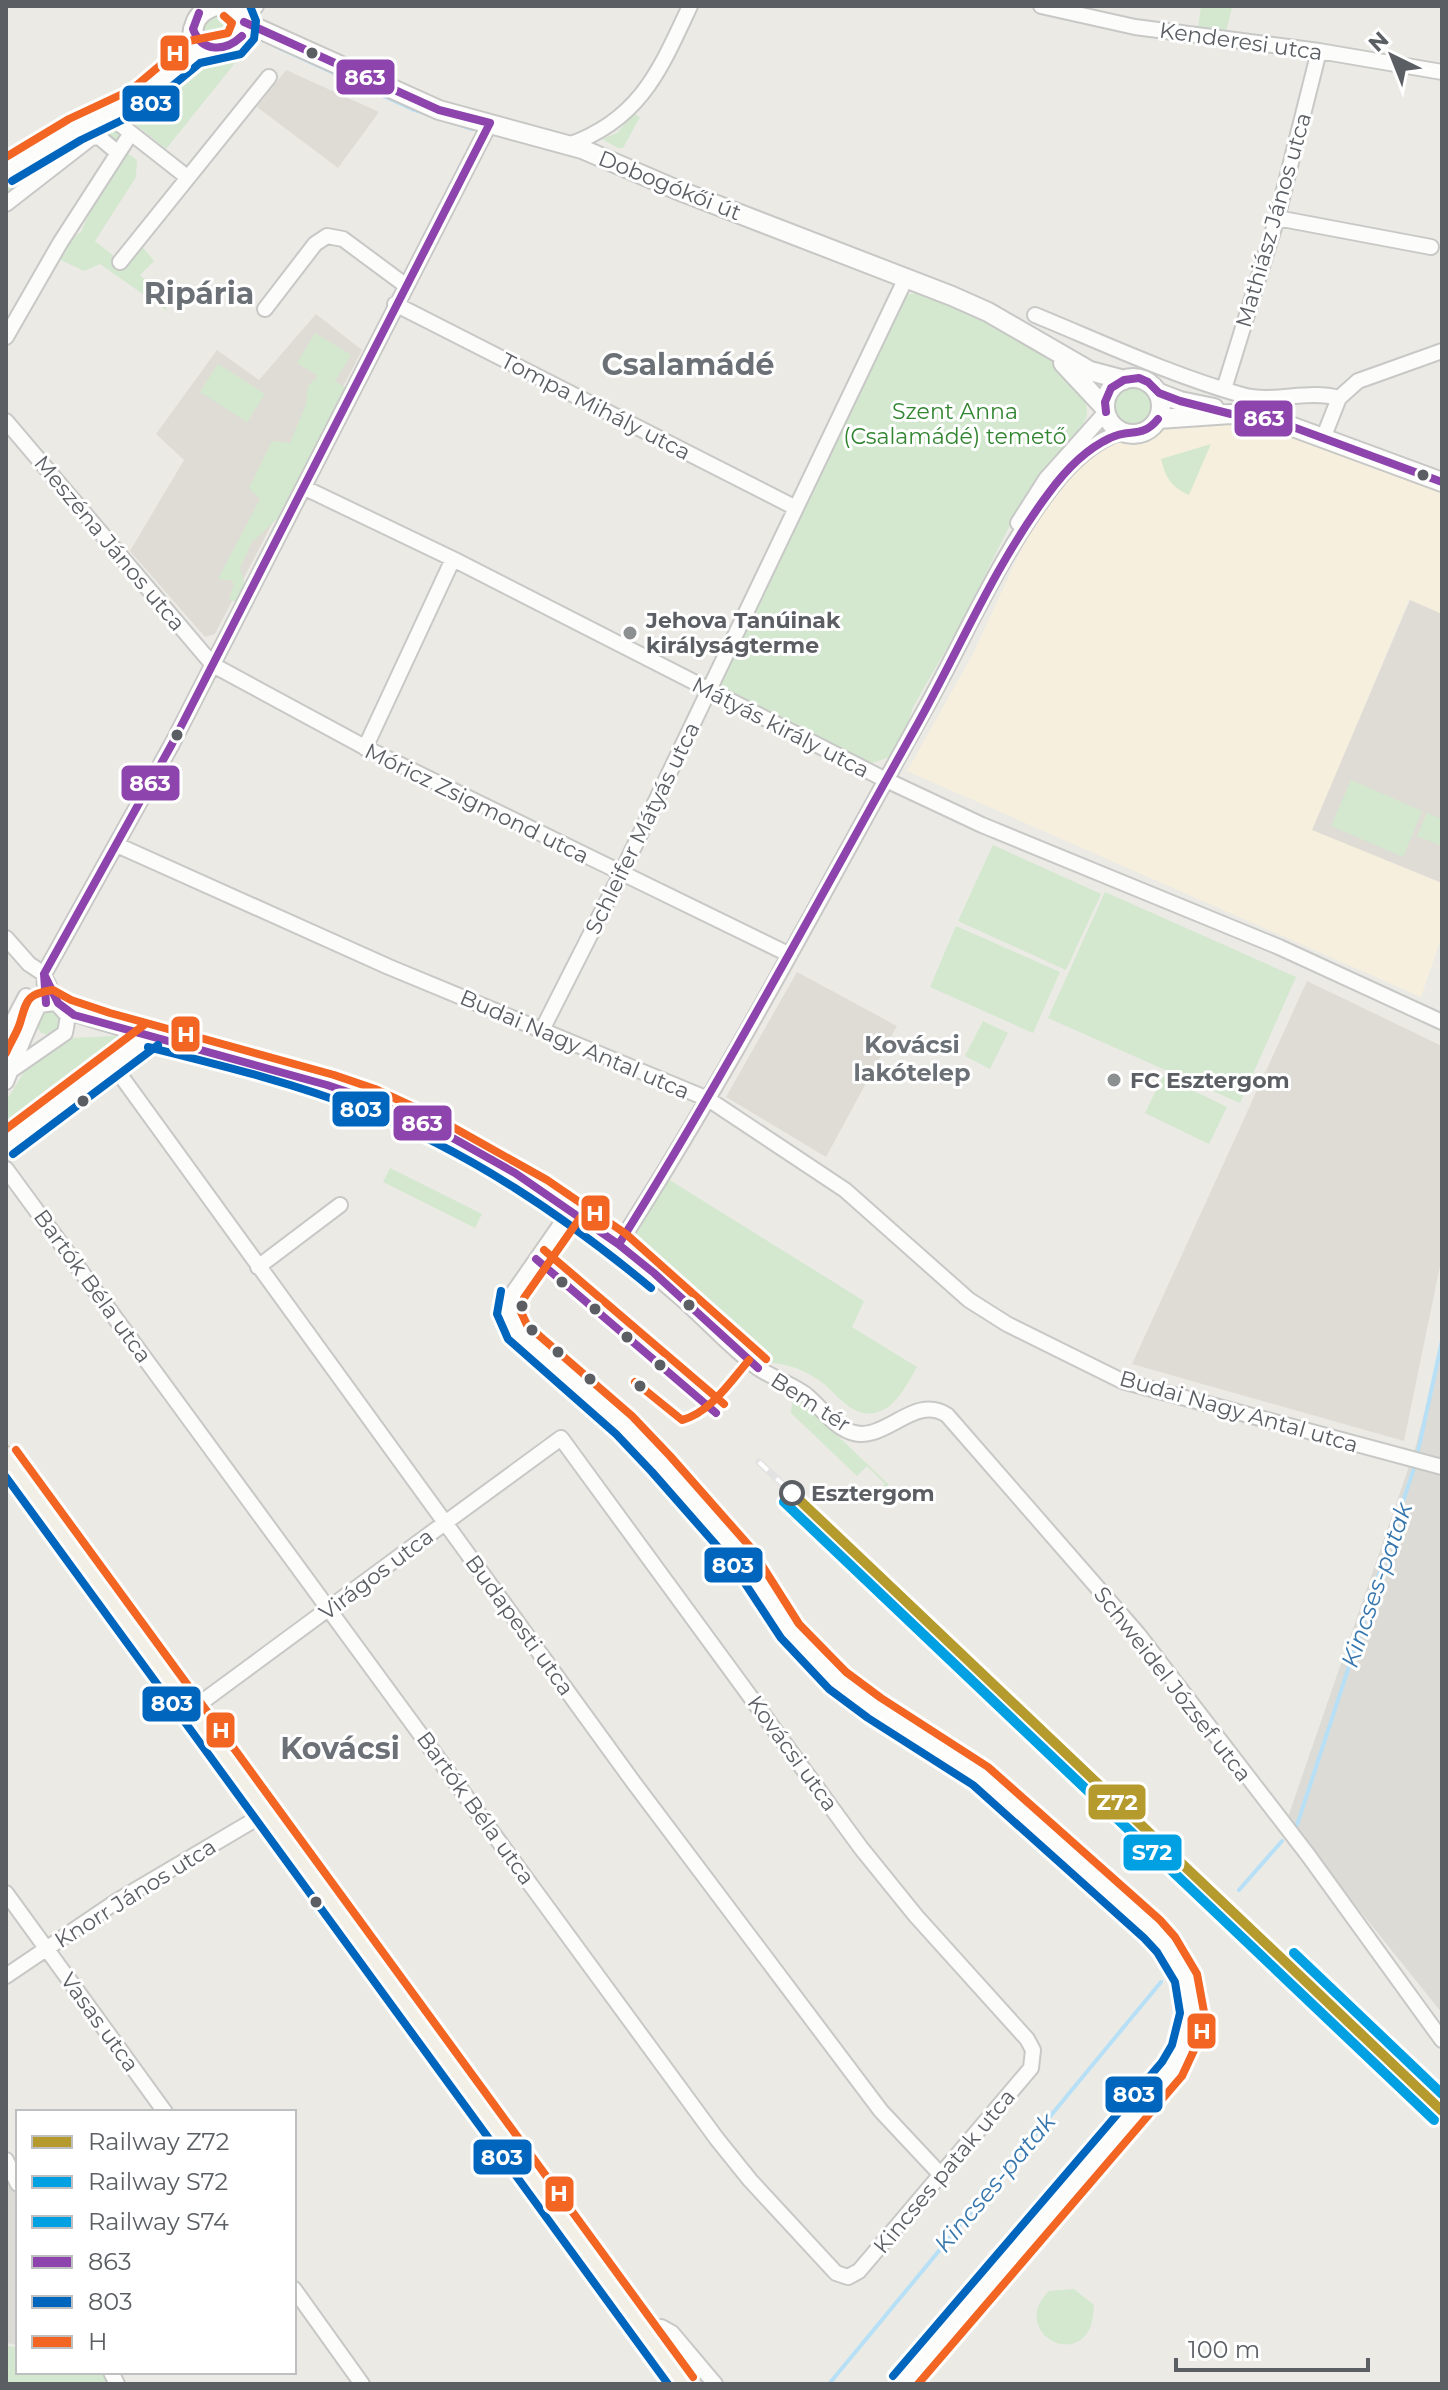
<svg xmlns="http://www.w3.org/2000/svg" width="1448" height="2390" font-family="Montserrat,sans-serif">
  <rect width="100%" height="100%" fill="#ebeae5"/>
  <path fill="#f6efdd" d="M1234,422L1273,428L1442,482V614L1409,600L1313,829L1442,883V935L1421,997L907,771L973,654L1020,552L1052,494L1089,455L1113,441L1122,443L1149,434L1156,427Z"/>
  <path fill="#dcdbd6" d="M1442,1344V2013L1287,1820L1415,1449Z
    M6,2167L18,2191V2345L6,2343Z"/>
  <path fill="#dfdcd5" d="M286,70L379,112L338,168L257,107Z
    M316,314L362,350L215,634L205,637L130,551L184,460L156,434L217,350L259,380Z
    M1410,600L1442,614V883L1312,830Z
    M797,972L897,1026L826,1157L726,1097Z
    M1307,981L1442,1046V1256L1404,1441L1132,1364Z"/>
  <path fill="#d3e8cf" d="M1201,6L1232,8L1226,31L1198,29Z
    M221,7L230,9L240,31L211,46L198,21Z
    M247,48L166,149L132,122L198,55L223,57Z
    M634,114L640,117L623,148H618L602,139L617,133Z
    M106,121L118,130L121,136L116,142L100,135L60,157L10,191L6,190V177Z
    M127,153L137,160L136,177L95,241L115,257L140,244L154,261L140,275L165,302L167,311L100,264L84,271L57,258L68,240L81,232L99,192Z
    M922,293L976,317L1058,364L1086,398L1087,416L1079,433L1045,466L1019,507L959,627L913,707L909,720L890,757L872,763L838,751L717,690L908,294Z
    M315,333L351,355L335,381L346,388L344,396L279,517L252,542L240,568L246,587L237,603L229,599L234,584L231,580L218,579L260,499L249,488L272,441L290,443L306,404L308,386L318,376L297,363Z
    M218,364L265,394L247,422L200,392Z
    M1110 407a23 23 0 1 1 46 0a23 23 0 1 1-46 0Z
    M1211,444L1189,495C1171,487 1166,478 1161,459Z
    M1351,780L1422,811L1403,857L1331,826Z
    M1427,813L1442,819V846L1417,836Z
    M993,845L1101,894L1066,970L958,921Z
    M1105,892L1296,977L1240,1103L1048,1018Z
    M956,926L1060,972L1033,1033L930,987Z
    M42,1009L60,1011L62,1028L50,1035L41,1033L36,1025Z
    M983,1021L1008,1033L990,1069L965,1056Z
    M116,1036L129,1039L6,1132V1101L24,1072L43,1053L71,1038Z
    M1163,1076L1227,1107L1209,1144L1145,1113Z
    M390,1168L482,1214L475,1228L383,1182Z
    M668,1179L864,1301L852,1327L917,1367C910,1379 900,1399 888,1407C854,1429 838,1390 814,1377C801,1369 787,1364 773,1363L632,1236Z
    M801,1401L883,1479L888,1484L890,1498L883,1500L876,1494L885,1484L867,1466L857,1476L791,1413L792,1403Z
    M1074,2289L1094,2305C1093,2313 1093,2323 1089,2330C1070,2366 1011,2328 1049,2291Z
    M6,2346L18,2347V2372H102L108,2384H6Z"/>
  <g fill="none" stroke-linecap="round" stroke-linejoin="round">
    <path stroke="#b7e0f7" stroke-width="4" d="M275,46L412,109L472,129
      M1417,1456L1442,1341
      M1297,1825L1415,1465
      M1239,1890L1282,1841
      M829,2384L1161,1982"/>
    <g stroke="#c8c8c7" stroke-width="18">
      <path id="street" d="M1041,6L1135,27L1319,51L1442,72
        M244,19L256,6
        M108,115L187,177
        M568,145C640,120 660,70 690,6
        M6,204L91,138L99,137L118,153
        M1277,218L1431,247
        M120,262L269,77
        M395,304L796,508
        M265,309L315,244L327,236L343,239L405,285
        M1035,315C1103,343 1171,375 1242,395C1274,404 1307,389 1339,398
        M6,337L60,243L131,133
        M1224,389L1277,218L1319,51
        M6,421L213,665L370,750L788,954
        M1324,436L1339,398L1358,381L1442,351
        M305,488L453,559L882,778L982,825L1279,947L1442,1022
        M1018,523L1046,479L1106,412
        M365,748L453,559
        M117,845L389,967L708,1099L845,1190L969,1300L1007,1324L1122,1381L1442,1467
        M6,938L29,964L44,974
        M46,1003L44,974L172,744L490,123
        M66,1011C153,1041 245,1057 333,1087C407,1112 479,1149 543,1192C592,1225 638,1260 682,1299C707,1321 731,1348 758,1368C773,1378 791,1384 805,1394C819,1405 831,1423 846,1430C882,1449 912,1392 947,1415L1138,1634L1308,1855L1442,2040
        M542,1030L621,874L906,278
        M6,1034L26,996
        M113,1065L634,1783L881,2111L941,2175
        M13,1069L65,1033L68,1016L57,1004L47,982
        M6,1082C12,1068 34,1011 40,1005L54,1003
        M6,1144L151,1035
        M6,1169L717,2139L750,2180L836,2273L848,2277L859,2271L1031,2068L1033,2050L1027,2039L916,1916L861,1848L561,1438C437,1528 315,1619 191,1710
        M570,1211L513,1293L509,1313L517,1332L624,1425L661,1464L741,1555L790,1631L838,1681L874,1708L932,1743L980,1776L1152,1929C1194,1971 1207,2017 1172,2069L902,2384
        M619,1244C729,1073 824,891 923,713C965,638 999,556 1052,487C1069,465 1095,439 1123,432
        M258,1267L340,1205
        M6,1893L165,2112
        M6,1976L117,1901L266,1813
        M6,2160L18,2184
        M294,2289L362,2384
        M645,2333L661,2327L672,2333L715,2384
        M111,2372L117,2384"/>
    </g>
    <g stroke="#c7c7c6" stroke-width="22">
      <path id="secondary" d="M244,22L439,110L582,149L675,189L952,296L988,312L1090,371L1124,380
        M193,29C204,77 274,29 231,6
        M191,41C194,22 196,13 215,6
        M6,171L75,129L137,100L195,52L207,49
        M1063,363L1105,408
        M1105 406a28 28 0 1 1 56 0a28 28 0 1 1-56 0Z
        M1159,393L1180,401L1214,408
        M1158,419L1231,414L1274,420L1442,482"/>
    </g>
    <g stroke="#d4c9b2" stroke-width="24">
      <path id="primary" d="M6,1457L683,2384"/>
    </g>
    <use href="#street" stroke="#fcfcfb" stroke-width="14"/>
    <use href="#secondary" stroke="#fcfcfb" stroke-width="18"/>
    <use href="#primary" stroke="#f2efe7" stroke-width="20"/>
    <g stroke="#e2e2e2" stroke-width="7">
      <path id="rail" d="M759,1462L792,1493"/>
    </g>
    <use href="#rail" stroke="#fff" stroke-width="4" stroke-dasharray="12" stroke-linecap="butt"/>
    <g stroke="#fff" stroke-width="14">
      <path id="bus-1" d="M199,13L193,29C202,53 225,52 242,36
        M244,22L439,110L490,123
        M1106,412L1105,402L1111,388L1124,380L1139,378L1148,382L1159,393L1180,401L1231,414L1274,420L1442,482
        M44,974L58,1003L74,1015L327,1085L366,1098L442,1132L515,1173L618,1244L654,1273L758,1368
        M46,1003L44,974L172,744L490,123
        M619,1244C725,1075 819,899 917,725C960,648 995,565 1048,494C1064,472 1084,450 1110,438C1130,428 1142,439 1158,419
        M536,1259L716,1413"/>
    </g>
    <g stroke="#fff" stroke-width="14">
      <path id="bus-2" d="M12,181L81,140L143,110L200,63L241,54L254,39L256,21L250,6
        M148,1047C220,1065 294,1083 363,1110C470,1152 564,1216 651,1288
        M13,1154L158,1045
        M501,1291L497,1314L508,1339L616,1434L652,1472L731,1562L781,1638L829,1689L868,1718L973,1785L1144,1938L1157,1952L1175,1982L1180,2013L1172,2045L1162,2062L893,2376
        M6,1477L668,2384"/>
    </g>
    <g stroke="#fff" stroke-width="14">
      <path id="bus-3" d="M6,157L69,119L131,90L189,41L228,33L232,23L224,16
        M6,1053C10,1043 17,1033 20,1023C27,1000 26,994 53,990L71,1000L110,1013L334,1075L375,1089L433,1116L547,1180L626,1234L766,1359
        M6,1129L144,1025
        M580,1218L524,1298L521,1312L527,1325L632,1416L670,1456L751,1548L799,1624L846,1672L881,1698L988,1767L1160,1920L1175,1937L1197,1974L1204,2012L1201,2035L1182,2076L918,2384
        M544,1250L724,1404
        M635,1382L682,1420C710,1413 731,1381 749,1360
        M16,1450L693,2377"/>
    </g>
    <use href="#bus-1" stroke="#8e44ad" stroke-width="8"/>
    <use href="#bus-2" stroke="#0065bd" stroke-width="8"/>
    <use href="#bus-3" stroke="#f26522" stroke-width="8"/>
    <g stroke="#fff" stroke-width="16">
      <path id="rail-1" d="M792,1493L1442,2111"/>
    </g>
    <g stroke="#fff" stroke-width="16">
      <path id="rail-2" d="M784,1502L1434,2120"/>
    </g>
    <g stroke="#fff" stroke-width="16">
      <path id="rail-3" d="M1294,1953L1442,2094"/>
    </g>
    <use href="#rail-1" stroke="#b59b2d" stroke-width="10"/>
    <use href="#rail-2" stroke="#00a0e3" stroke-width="10"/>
    <use href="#rail-3" stroke="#00a0e3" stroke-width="10"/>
  </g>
  <g fill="#5b5f64" stroke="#fff" stroke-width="3">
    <circle cx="312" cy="53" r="7"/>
    <circle cx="1423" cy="475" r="7"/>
    <circle cx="177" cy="735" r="7"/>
    <circle cx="83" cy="1101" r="7"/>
    <circle cx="562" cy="1282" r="7"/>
    <circle cx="689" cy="1305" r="7"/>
    <circle cx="522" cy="1306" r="7"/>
    <circle cx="595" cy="1309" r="7"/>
    <circle cx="532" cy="1330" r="7"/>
    <circle cx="627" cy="1337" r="7"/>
    <circle cx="558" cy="1352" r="7"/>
    <circle cx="660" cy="1365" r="7"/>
    <circle cx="590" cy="1379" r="7"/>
    <circle cx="640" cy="1386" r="7"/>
    <circle cx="316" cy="1902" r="7"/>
  </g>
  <g fill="#8d9091" stroke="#fff" stroke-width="3">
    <circle cx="630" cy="633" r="8"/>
    <circle cx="1114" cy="1080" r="8"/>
  </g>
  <circle fill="#fff" stroke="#5b5f64" stroke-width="4" cx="792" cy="1493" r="11"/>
  <g text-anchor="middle" stroke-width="6" stroke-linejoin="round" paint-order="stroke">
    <g font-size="22" fill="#5b5f64" stroke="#fff">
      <text transform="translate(1241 41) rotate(8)" y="8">Kenderesi utca</text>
      <text transform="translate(670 185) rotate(22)" y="8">Dobogókői út</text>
      <text transform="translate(1273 220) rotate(-74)" y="8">Mathiász János utca</text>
      <text transform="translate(596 406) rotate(27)" y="8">Tompa Mihály utca</text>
      <text transform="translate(110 543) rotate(50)" y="8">Meszéna János utca</text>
      <text transform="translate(781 727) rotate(27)" y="8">Mátyás király utca</text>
      <text transform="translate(477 803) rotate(26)" y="8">Móricz Zsigmond utca</text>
      <text transform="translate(642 828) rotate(-64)" y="8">Schleifer Mátyás utca</text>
      <text transform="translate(575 1044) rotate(23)" y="8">Budai Nagy Antal utca</text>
      <text transform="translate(93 1286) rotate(54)" y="8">Bartók Béla utca</text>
      <text transform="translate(811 1402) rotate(33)" y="8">Bem tér</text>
      <text transform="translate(1239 1411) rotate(16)" y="8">Budai Nagy Antal utca</text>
      <text transform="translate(376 1574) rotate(-37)" y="8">Virágos utca</text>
      <text transform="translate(520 1625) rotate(54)" y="8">Budapesti utca</text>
      <text transform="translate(1173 1684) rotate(52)" y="8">Schweidel József utca</text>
      <text transform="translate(793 1753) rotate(54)" y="8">Kovácsi utca</text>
      <text transform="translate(476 1808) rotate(54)" y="8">Bartók Béla utca</text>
      <text transform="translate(135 1893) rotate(-32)" y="8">Knorr János utca</text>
      <text transform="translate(100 2022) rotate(54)" y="8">Vasas utca</text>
      <text transform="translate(944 2171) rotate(-50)" y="8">Kincses patak utca</text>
    </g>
    <g font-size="22" fill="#318530" stroke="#fff">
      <text x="955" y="419">Szent Anna<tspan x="955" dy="25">(Csalamádé) temető</tspan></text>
    </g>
    <g font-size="22" font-weight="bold" fill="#5b5f64" stroke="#fff" text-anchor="start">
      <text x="646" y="628">Jehova Tanúinak<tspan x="646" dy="25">királyságterme</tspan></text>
      <text x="1130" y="1088">FC Esztergom</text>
    </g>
    <g font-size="22" font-weight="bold" fill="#5b5f64" stroke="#fff" text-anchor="start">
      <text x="811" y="1501">Esztergom</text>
    </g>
    <g font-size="24" font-weight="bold" fill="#6b7176" stroke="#fff">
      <text x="912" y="1053">Kovácsi<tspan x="912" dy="28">lakótelep</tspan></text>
    </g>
    <g font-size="24" font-style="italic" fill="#3877ad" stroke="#fff">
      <text transform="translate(1377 1585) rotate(-71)" y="8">Kincses-patak</text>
      <text transform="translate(995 2183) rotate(-50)" y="8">Kincses-patak</text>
    </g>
    <g font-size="30" font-weight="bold" fill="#6b7176" stroke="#fff">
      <text x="199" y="304">Ripária</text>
      <text x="688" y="375">Csalamádé</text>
      <text x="340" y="1759">Kovácsi</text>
    </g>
  </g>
  <g stroke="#fff" stroke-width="3">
    <rect x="159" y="34" width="31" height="38" rx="8" fill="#f26522"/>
    <rect x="335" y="58" width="61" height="38" rx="8" fill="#8e44ad"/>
    <rect x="121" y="84" width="60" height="39" rx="8" fill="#0065bd"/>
    <rect x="1233" y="399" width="61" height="39" rx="8" fill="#8e44ad"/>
    <rect x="120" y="764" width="61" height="38" rx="8" fill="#8e44ad"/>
    <rect x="170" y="1015" width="31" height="38" rx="8" fill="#f26522"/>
    <rect x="331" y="1090" width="60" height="38" rx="8" fill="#0065bd"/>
    <rect x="392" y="1104" width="61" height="38" rx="8" fill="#8e44ad"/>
    <rect x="580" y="1194" width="31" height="38" rx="8" fill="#f26522"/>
    <rect x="703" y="1546" width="61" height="38" rx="8" fill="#0065bd"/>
    <rect x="141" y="1685" width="61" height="38" rx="8" fill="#0065bd"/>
    <rect x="205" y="1711" width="31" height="38" rx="8" fill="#f26522"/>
    <rect x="1087" y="1783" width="60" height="38" rx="8" fill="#b59b2d"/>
    <rect x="1122" y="1833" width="61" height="39" rx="8" fill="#00a0e3"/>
    <rect x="1186" y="2012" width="31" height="38" rx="8" fill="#f26522"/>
    <rect x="1104" y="2075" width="60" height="39" rx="8" fill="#0065bd"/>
    <rect x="472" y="2138" width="61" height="38" rx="8" fill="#0065bd"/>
    <rect x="544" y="2175" width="31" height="38" rx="8" fill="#f26522"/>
  </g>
  <g font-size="22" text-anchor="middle" font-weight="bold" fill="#fff">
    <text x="175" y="61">H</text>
    <text x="365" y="85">863</text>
    <text x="151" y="111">803</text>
    <text x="1264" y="426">863</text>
    <text x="150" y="791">863</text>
    <text x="186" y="1042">H</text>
    <text x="361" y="1117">803</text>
    <text x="422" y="1131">863</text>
    <text x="595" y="1221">H</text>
    <text x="733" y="1573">803</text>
    <text x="172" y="1711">803</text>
    <text x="221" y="1738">H</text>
    <text x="1117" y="1810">Z72</text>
    <text x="1152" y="1860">S72</text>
    <text x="1202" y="2039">H</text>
    <text x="1134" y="2102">803</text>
    <text x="502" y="2165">803</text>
    <text x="559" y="2201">H</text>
  </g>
  <rect width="1448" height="2390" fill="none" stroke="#5b5f64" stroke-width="16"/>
  <rect x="16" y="2110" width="280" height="264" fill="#ffffff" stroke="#bdbfc1" stroke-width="2"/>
  <rect x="32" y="2136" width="40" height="12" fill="#b59b2d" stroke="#bdbfc1" stroke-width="2"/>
  <text x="88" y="2150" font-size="24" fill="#5b5f64">Railway Z72</text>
  <rect x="32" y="2176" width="40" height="12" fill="#00a0e3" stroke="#bdbfc1" stroke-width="2"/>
  <text x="88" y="2190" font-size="24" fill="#5b5f64">Railway S72</text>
  <rect x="32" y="2216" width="40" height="12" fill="#00a0e3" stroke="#bdbfc1" stroke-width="2"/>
  <text x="88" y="2230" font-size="24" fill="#5b5f64">Railway S74</text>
  <rect x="32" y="2256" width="40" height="12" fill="#8e44ad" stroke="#bdbfc1" stroke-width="2"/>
  <text x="88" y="2270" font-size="24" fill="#5b5f64">863</text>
  <rect x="32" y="2296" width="40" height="12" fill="#0065bd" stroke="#bdbfc1" stroke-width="2"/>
  <text x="88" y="2310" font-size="24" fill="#5b5f64">803</text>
  <rect x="32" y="2336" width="40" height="12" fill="#f26522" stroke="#bdbfc1" stroke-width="2"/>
  <text x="88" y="2350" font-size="24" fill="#5b5f64">H</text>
  <g transform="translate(1392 56) rotate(317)" stroke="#ffffff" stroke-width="6" paint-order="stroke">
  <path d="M0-6L14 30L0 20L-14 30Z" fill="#5b5f64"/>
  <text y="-12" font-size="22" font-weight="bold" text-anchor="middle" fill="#5b5f64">N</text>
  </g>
  <path d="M1176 2358v12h192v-12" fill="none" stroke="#5b5f64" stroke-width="4"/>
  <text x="1188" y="2358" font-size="24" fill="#5b5f64" stroke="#ffffff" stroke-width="6" paint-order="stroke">100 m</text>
</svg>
